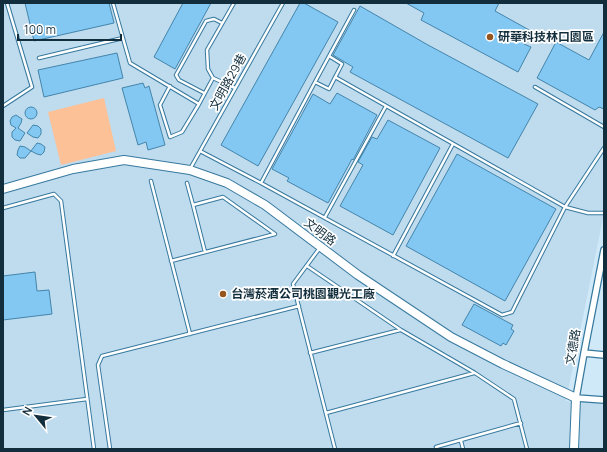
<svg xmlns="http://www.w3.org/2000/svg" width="607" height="452" font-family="Manrope,'Noto Sans TC',sans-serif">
  <rect width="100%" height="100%" fill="#cfe9f9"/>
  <path fill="#bfdbee" d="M3,3H603L604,5V213L566,401L604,404V449H3Z"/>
  <path fill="#fdc197" d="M104,98L116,151L61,165L48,112Z"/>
  <path fill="#83c8f2" stroke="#4485ab" d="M25,3H109L114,23L34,41Z
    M183,3H211L175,69L154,57Z
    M300,3H304L338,22L258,166L221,145Z
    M406,3H499L495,11L531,31L524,44L531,47L518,72L421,20L424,13Z
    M360,6L428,45L538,104L508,158L350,72L353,67L333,55Z
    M604,32V109L599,107L595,110L537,78L556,42L589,60Z
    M117,53L123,78L44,97L38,70Z
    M143,83L145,88L149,86L165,145L148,150L146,142L138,145L122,88Z
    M337,93L377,115L353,160L352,159L328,203L287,181L289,178L272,169L313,94L330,104Z
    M25 113a6 6 0 1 1 12 0a6 6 0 1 1-12 0Z
    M16,115L22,119L21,123L18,128L25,133L20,141L15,140L12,137V132L16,128L11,125L10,121L12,117Z
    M388,120L440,148L393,235L340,206L363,165L358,162L372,137L377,139Z
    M33,125L38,126L41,129V134L38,138L33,137L27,133Z
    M37,143L41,144L45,147L44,152L41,155L37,154L31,151Z
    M20,146L25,147L31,151L25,158H20L17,155L18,150Z
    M457,154L556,209L505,301L406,246Z
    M35,272L37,291L49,290L52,314L3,320V276Z
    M474,304L513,325L511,329L514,331L506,345L503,343L501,346L462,325Z"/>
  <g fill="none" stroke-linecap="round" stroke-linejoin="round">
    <g stroke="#37799e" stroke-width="4.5">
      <path id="lane" d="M113,3L130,63L199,104L213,78L208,69L207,50L234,3
        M329,56L342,64L329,89L315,82L354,10
        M39,58L123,38
        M335,77L565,207L588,213H604
        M213,78L235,88
        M170,86L160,105L170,137L182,132L199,104
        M535,87L604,127
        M204,93L179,80L176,75L206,21L214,19L222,23
        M3,106L32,87L7,3
        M200,151L261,183L315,82
        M190,169L283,3
        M151,181L190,334
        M187,183L193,205
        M261,183L502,315L512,312L565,207L604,148
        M3,208L54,194L61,201L94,449
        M325,217L386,106
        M319,249L293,284L335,449
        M393,256L453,144
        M171,261L275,234L223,197L193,205L205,252
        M307,266L401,330L475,373L514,399L527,449
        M310,353L400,330
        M3,410L87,399
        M326,413L474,373
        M461,441L463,449
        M110,449L98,365L102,356L299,306
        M437,449L436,447L521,423"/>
    </g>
    <g stroke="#37799e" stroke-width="8">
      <path id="street" d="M604,250L584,353L576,398L604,400
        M584,353L604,355"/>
    </g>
    <g stroke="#37799e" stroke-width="10">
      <path id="secondary" d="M3,189L73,169L124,160L190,170L227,183L265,205L358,275L451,337L503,364L576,398L574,449"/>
    </g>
    <use href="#lane" stroke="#fff" stroke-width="2.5"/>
    <use href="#street" stroke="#fff" stroke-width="5.5"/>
    <use href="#secondary" stroke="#fff" stroke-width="8"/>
  </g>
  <g fill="#95551f" stroke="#fff" stroke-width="1.5">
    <circle cx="490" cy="37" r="4"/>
    <circle cx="223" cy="294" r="4"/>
  </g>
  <g text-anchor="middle" stroke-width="3.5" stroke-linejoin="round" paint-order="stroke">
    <g font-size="12" font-weight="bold" fill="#122e3d" stroke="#fff" text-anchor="start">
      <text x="498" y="41">研華科技林口園區</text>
      <text x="231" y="298">台灣菸酒公司桃園觀光工廠</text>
    </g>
    <g font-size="12" fill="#122e3d" stroke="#fff">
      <text transform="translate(228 82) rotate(-61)" y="4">文明路29巷</text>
      <text transform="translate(320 232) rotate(37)" y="4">文明路</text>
      <text transform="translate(573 347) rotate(-80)" y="4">文德路</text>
    </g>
  </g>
  <rect width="607" height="452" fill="none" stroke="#122e3d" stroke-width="8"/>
  <g transform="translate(36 416) rotate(299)" stroke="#ffffff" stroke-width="3" paint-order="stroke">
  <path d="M0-3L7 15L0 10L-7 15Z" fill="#122e3d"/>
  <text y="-6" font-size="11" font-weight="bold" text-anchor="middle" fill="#122e3d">N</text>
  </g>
  <path d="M18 34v6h103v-6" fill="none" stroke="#122e3d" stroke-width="2"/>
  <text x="24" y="34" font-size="12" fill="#122e3d" stroke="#ffffff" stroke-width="3" paint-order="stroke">100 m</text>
</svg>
